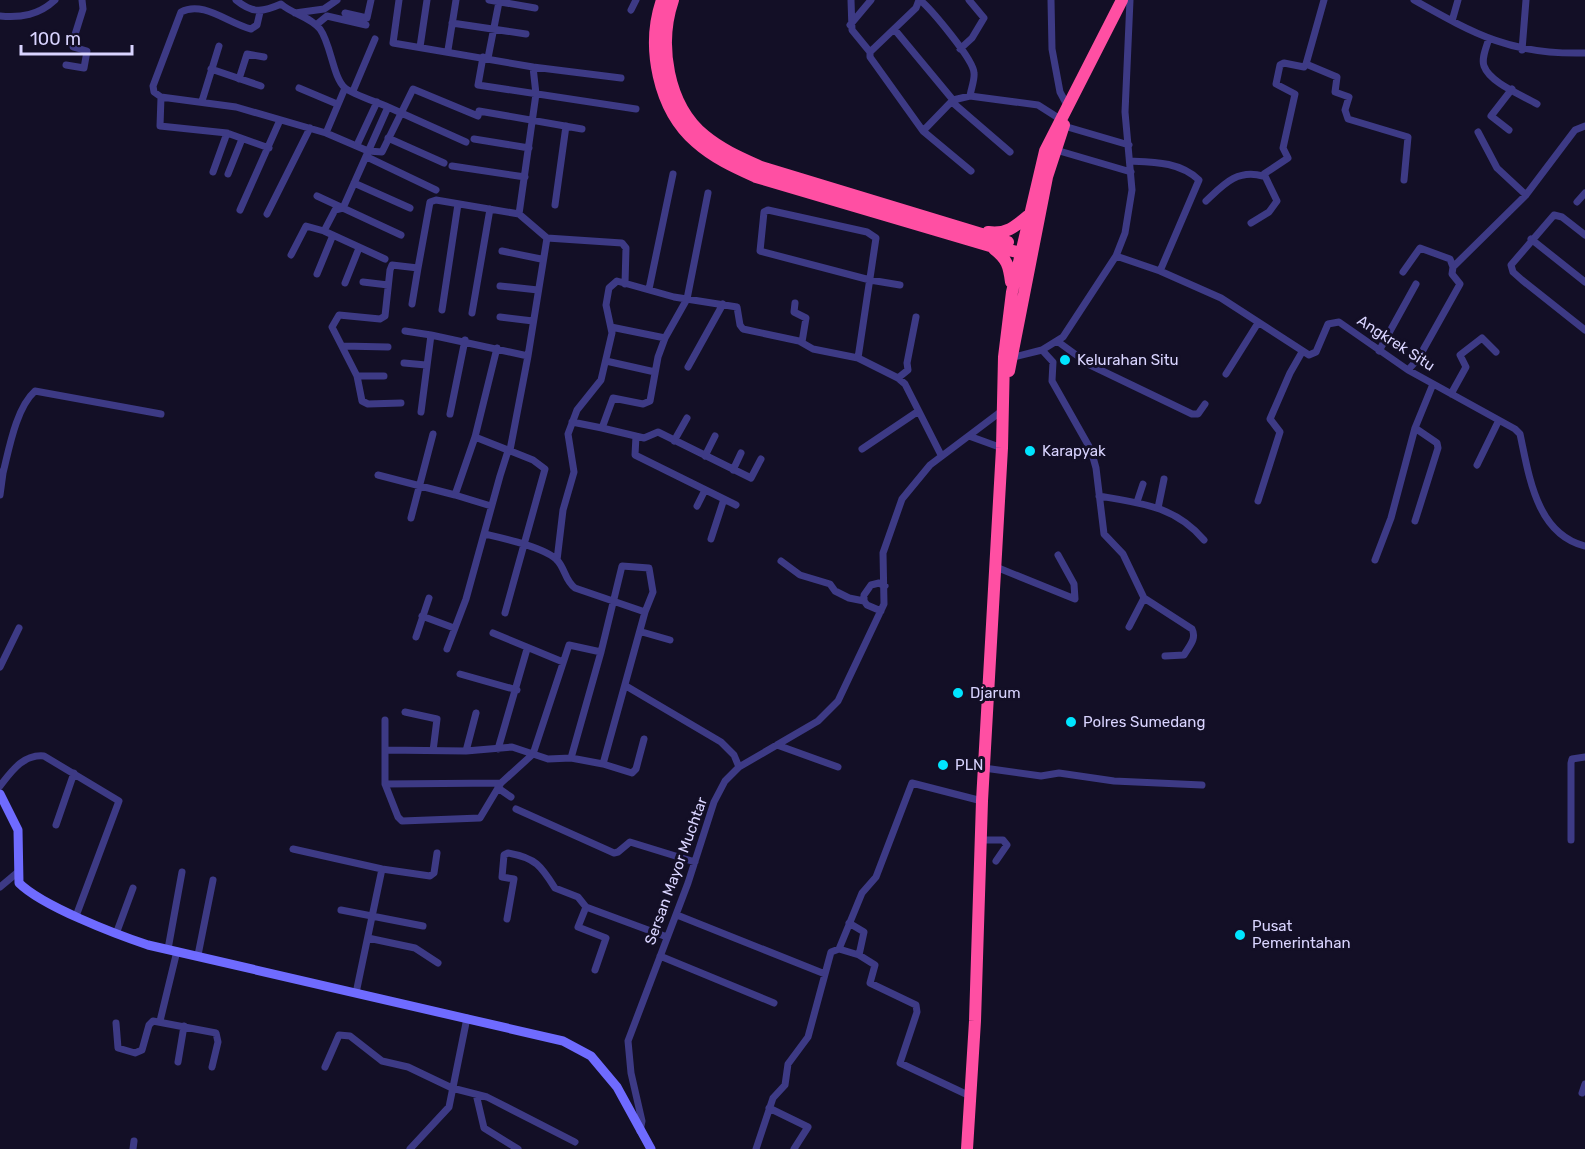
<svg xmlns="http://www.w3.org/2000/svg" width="1585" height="1149" font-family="Rubik,sans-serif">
  <rect width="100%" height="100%" fill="#130f26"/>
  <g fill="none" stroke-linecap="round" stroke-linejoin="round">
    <path stroke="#3d3a85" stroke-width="7" d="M236,0C253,14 263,12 281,4C292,14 311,17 320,29C331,44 333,78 345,88C354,95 377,102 388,107L343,208L335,210L324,231L385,259
      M399,0L393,43L533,67L536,94L519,214
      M489,0L535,8
      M851,0L852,30L870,52V57L923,131L953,100L970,96L1038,105L1060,119
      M920,0C931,9 974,60 974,73C975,79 971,89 970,96
      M1051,0L1052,49L1060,92L1067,105
      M1414,0C1476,35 1512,55 1585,53
      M631,10L636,0
      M295,13L324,9L337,0
      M345,13L367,18L371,0
      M0,16C21,18 39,15 55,0
      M1452,21L1458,0
      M452,23L526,34
      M316,25L327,16L366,25
      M850,25L871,0
      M895,30L953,100
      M1489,38C1487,46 1481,58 1484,66C1490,83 1522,95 1537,104
      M420,47L427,0
      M960,49L972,38L984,18L969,0
      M448,50L456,0
      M1522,50L1526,0
      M870,52L916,8L919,0
      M483,57L478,85L636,109
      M488,58L499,2
      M1306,64L1337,77L1335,92L1349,97L1345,110L1348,119L1408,137L1404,180
      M66,65L84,68L87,51L73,47V41L83,9L82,0
      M533,67L621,78
      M211,69L261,86
      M239,79L247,54L264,57
      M299,88L337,104
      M353,91L375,39
      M161,97L154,92L153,86L181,12C203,0 229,24 251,29L257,25L260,12
      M202,101L219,46
      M952,102L1010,152
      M388,107L466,142
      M479,111L582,129
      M1064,126L1129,145
      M1509,130L1491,116L1512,89
      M923,131L971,171
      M1478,132L1497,168L1526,195
      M227,133L160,126L161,97L236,107L326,133L345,88
      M326,133L368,151L382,152L413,89L478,116
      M388,138L444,163
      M474,139L529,148
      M357,145L377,102
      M1056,150L1131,172
      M367,157L436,190
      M1130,161C1155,162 1180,162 1199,180L1160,271
      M452,166L525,177
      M213,172L227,133L269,148
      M228,174L242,139
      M354,183L410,208
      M317,196L401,235
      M1206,201C1224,184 1237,169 1263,176
      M1577,202L1585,193
      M555,205L566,126
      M240,210L280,120
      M267,214L310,128
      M1251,223L1269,212L1277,201L1264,174L1288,158L1283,148L1295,94L1276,84L1280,65L1284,63L1304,67L1306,64L1324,0
      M1585,235L1562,217L1554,215L1511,265L1513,272L1522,280L1585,330
      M1531,239L1585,282
      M502,251L541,259
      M291,255L306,226L324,231
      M1116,256L1160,271L1221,298L1309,355L1316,352L1328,324L1339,322L1408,370L1515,429L1520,434C1529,475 1536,534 1585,546
      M1403,272L1420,248L1450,259L1453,267L1526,195L1575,130L1585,126
      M317,274L333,235
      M363,282L388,285
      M345,283L359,248
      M500,286L538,290
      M649,289L673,174
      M795,303L794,312L806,318L802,342
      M412,304L418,268
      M442,310L458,204
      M472,313L490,209
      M500,317L533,321
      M611,327L665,338
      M405,331L431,335
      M1057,341L1090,365L1192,414H1198L1205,404
      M343,346L388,347
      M1042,350L1053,362L1052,381L1091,450L1096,468L1104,534L1123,554L1144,598L1192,629C1197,639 1189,646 1184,655L1165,656
      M1379,351L1416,284
      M858,358L876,238L867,232L768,210L764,212L760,251L870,280L900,285
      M1010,358L1042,350L1063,337L1116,256L1125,233L1132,190L1125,112L1130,0
      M606,361L655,372
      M404,363L426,365
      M688,367L723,304
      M1408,370L1418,359L1460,284L1452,274L1453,267
      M1226,374L1258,323
      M357,376H384
      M898,378L908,370L907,363L916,317
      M1451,394L1466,367L1460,355L1482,338L1496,352
      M401,403L368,404L362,401L357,376L332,327L339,315L380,319L385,316L390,270L392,265L418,268L430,202L436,200L519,214L547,238
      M421,412L431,335L528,356L547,238L622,243L626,248L625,284
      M450,414L465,340
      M572,422L602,428L613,398L643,404L650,401L658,357L665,338L687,299L708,193
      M602,428L644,438L658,432L751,478L761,459
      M1415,428L1437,443L1438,448L1415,521
      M636,436L635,455L736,505
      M969,436L1002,448
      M475,437L533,460L545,469L505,613
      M674,441L687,418
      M862,449L917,412
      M705,456L715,436
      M1477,465L1498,422
      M733,470L741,453
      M0,472L3,473C9,449 16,408 35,391L161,414
      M378,475L455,495
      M0,495L3,473
      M1099,496C1141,503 1175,506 1204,540
      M1258,501L1280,432L1270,419L1290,373L1302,352
      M1137,502L1143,484
      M491,506L455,495L475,437L497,348
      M697,506L705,490
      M1158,508L1164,479
      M411,518L433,434
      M485,534C502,538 545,547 557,560C565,568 565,581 575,588L645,612
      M711,539L724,499
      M557,560L563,510L574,472L568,434L577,410L601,380L612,333L606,305L609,288L617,281L674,297L737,307L740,325L743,329L799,341L813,349L858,358L898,378L905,384L941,455
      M1375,560L1391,518L1415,428L1433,384
      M781,561L800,575L830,584L835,591L849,598L864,601L867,605L881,611
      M996,567L1075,599L1074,584L1058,555
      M864,601V595L871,585L879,583L885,586
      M422,616L454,628
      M1129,627L1144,598
      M642,632L670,640
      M493,633L563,662
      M416,637L429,598
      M447,649L466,599L500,476L507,454L510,450L528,356
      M0,667L19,628
      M460,674L517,690
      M626,686L721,742L734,755L739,767
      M405,712L437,719L433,751
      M385,720V750
      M777,745L838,767
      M498,749L527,649
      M466,751L476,713
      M571,758L601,652
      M603,764L632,773L636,769L644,739
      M984,768L1041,776L1059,773L1114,781L1202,785
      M385,784L501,783L533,754L569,645L601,652L622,566L649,568L653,592L645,612L603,764L571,758L548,759L512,747L466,751L385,750V784L398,817L402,821L480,818L501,783
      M0,786C11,772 23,754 44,756L119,801L76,916
      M498,788L511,797
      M516,809L614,853L618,852L630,842L695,862
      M56,825L74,773
      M981,840H1003L1007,845L996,861
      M1571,840V763L1572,759L1585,757
      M293,849L382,869L430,876L434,873L437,853
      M0,887L18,872
      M586,907L578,927L606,938L595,970
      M341,910L423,926
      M677,915L825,974
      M507,919L514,879L502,877L504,855L508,853C536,858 541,866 555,888L578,897L586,907L667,937
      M849,923L864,932L859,955L875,965L870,983L916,1005L917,1012L900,1063L970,1096
      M116,934L133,888
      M368,938L415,948L438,963
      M168,949L182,872
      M839,949L862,893L876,877L912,783L982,801
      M198,955L213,880
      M660,956L774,1003
      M356,993L382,869
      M160,1021L177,951
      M116,1023L118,1048L135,1053L142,1050L149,1025L153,1021L216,1033L218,1042L212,1067
      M178,1062L184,1026
      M325,1067L339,1035L350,1036L382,1061L408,1067L452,1088L487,1097L575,1142
      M1582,1093L1585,1084
      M476,1094L484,1128L518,1149
      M769,1108L808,1127L794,1149
      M640,1131L642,1121L631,1073L628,1041L688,883L714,802L725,781L739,767L818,721L838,701L884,604L883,553L902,499L930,465L1003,410
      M133,1149L134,1141
      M410,1149L449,1107L467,1018
      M756,1149L773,1098L785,1085L788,1064L808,1037L831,952L839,949L859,955"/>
    <path stroke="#6f6bff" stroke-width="9" d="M0,794L18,830L19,883C42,906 115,934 148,945L563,1041L591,1056L617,1087L651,1149"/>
    <path stroke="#ff4fa3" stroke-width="12" d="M662,0C646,46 658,109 696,142C714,158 734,167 756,177L990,246L1031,255
      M673,0C658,44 667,105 705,136C722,150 741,158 761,167L1008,242
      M988,232C1006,235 1016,226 1029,215
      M994,249C1007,259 1009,266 1011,282
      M1009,371L1047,177L1064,125
      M967,1149L975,1021L982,801L1002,448L1004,357L1012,292L1045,151L1122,0"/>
  </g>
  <g fill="#00e5ff" stroke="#130f26" stroke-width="2">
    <circle cx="1065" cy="360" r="6"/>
    <circle cx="1030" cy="451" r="6"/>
    <circle cx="958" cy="693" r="6"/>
    <circle cx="1071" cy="722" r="6"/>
    <circle cx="943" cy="765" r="6"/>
    <circle cx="1240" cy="935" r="6"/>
  </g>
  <g text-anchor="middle" stroke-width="6" stroke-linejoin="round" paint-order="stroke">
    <g font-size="15" fill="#d9d4ff" stroke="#130f26">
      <text transform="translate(1396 343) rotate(33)" y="5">Angkrek Situ</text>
      <text transform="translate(676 871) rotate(-70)" y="5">Sersan Mayor Muchtar</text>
    </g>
    <g font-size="15" fill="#d9d4ff" stroke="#130f26" text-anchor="start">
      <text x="1077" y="365">Kelurahan Situ</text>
      <text x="1042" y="456">Karapyak</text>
      <text x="970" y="698">Djarum</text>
      <text x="1083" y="727">Polres Sumedang</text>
      <text x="955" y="770">PLN</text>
      <text x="1252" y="931">Pusat<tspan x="1252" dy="17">Pemerintahan</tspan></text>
    </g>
  </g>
  <path d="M21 45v9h111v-9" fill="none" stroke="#d9d4ff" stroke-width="3"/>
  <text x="30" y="45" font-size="18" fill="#d9d4ff" stroke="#130f26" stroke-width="4.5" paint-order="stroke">100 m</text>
</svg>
